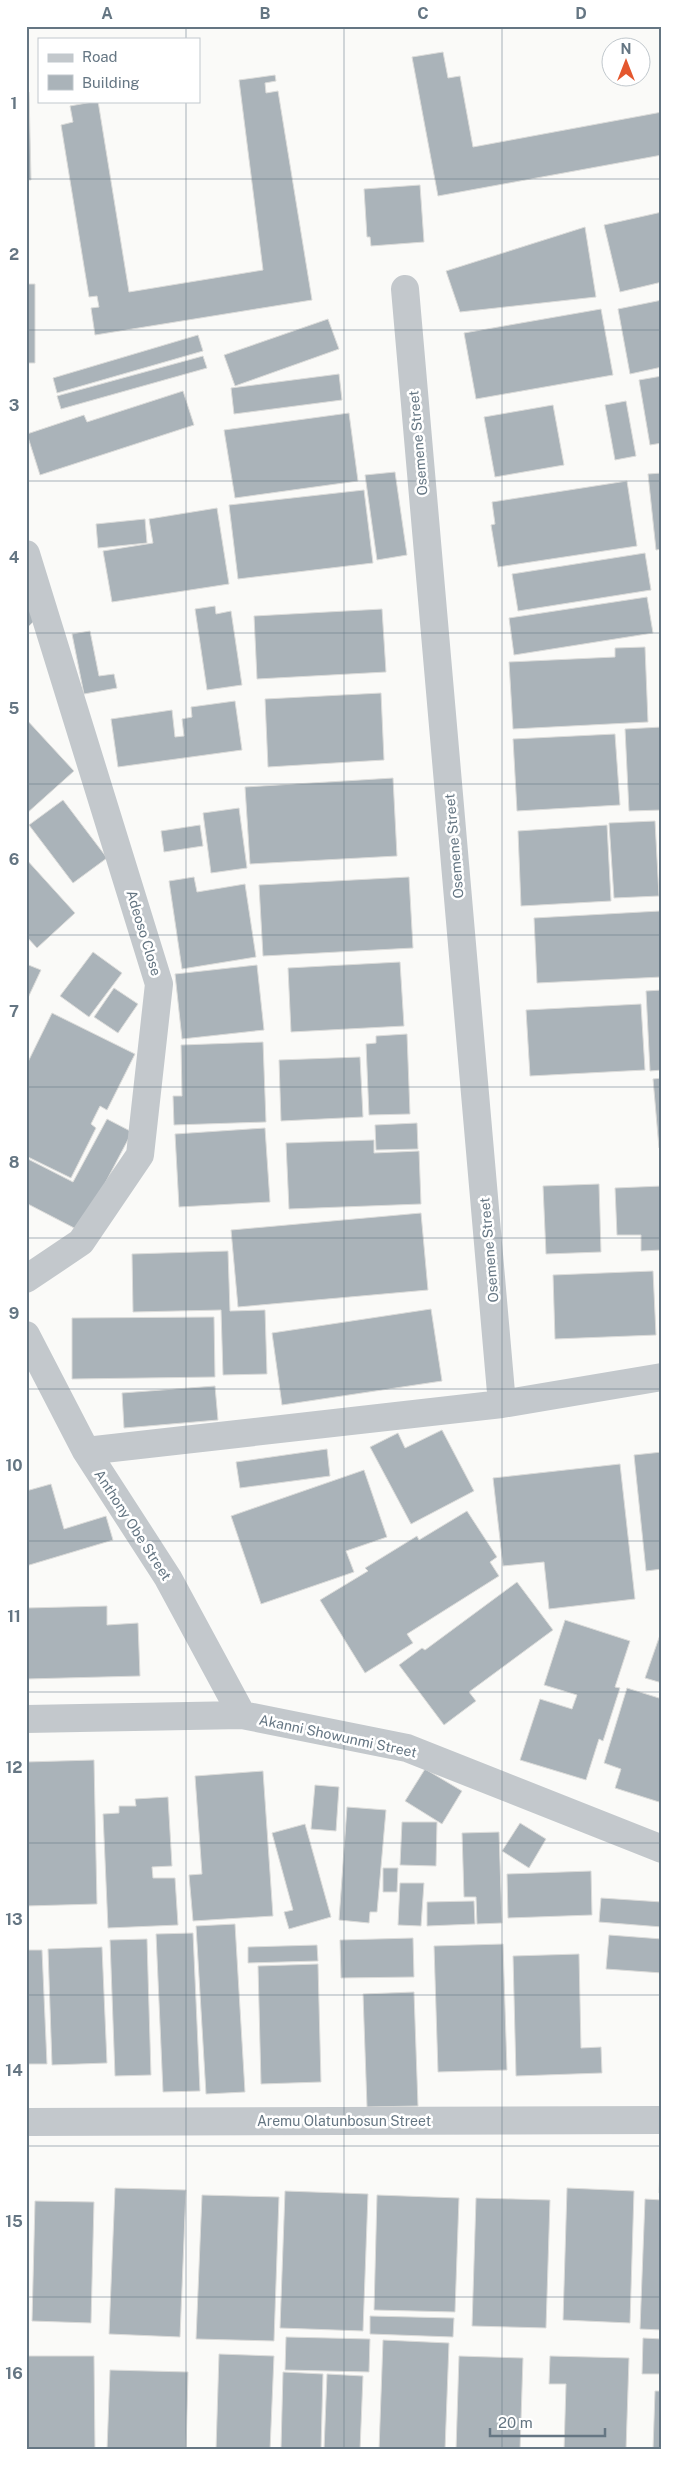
<svg xmlns="http://www.w3.org/2000/svg" width="688" height="2476" font-family="'Public Sans',sans-serif">
  <rect width="100%" height="100%" fill="#fafaf8"/>
  <path fill="#aab3b9" stroke="#dcdcda" d="M443,52L448,78L460,76L473,147L662,112V155L438,196L412,57Z
    M275,75L276,81L265,83L266,93L278,91L312,300L95,335L91,308L99,307L97,296L89,297L61,125L73,122L70,106L98,101L129,292L263,270L239,80Z
    M26,92H29L31,180H26Z
    M420,185L424,242L371,246L370,237H367L364,189Z
    M662,212V282L620,292L604,225Z
    M585,227L596,297L460,312L446,271Z
    M26,284H35V363H26Z
    M662,300V367L630,374L618,309Z
    M601,309L613,375L476,399L464,333Z
    M328,319L339,349L235,386L224,355Z
    M198,335L203,351L57,393L53,378Z
    M203,356L207,368L61,409L57,396Z
    M339,374L342,400L234,414L231,388Z
    M662,376V443L650,445L639,380Z
    M183,391L194,425L40,475L27,434L84,415L87,422Z
    M626,401L636,456L615,460L605,405Z
    M553,405L564,465L495,477L484,417Z
    M349,413L358,481L235,498L224,430Z
    M395,472L407,555L377,560L365,475Z
    M662,473V549L656,550L648,474Z
    M627,481L637,546L498,567L491,525L495,524L492,502Z
    M364,490L373,563L238,579L229,505Z
    M217,508L229,584L112,602L103,551L153,543L149,519Z
    M145,519L147,543L98,548L96,524Z
    M645,553L651,590L518,611L512,574Z
    M647,597L653,633L514,655L509,618Z
    M26,605L38,617L26,629Z
    M215,606L216,614L231,611L242,685L207,690L195,609Z
    M382,609L386,672L257,679L254,616Z
    M90,631L99,676L114,674L117,688L84,694L72,634Z
    M645,647L648,722L513,729L509,662L615,657V648Z
    M381,693L384,760L268,767L265,699Z
    M235,701L242,750L118,767L111,719L172,710L175,737L184,736L182,719L192,717L191,707Z
    M26,719L74,771L26,814Z
    M662,727V810L629,811L625,729Z
    M615,734L620,805L517,811L513,739Z
    M393,778L397,856L250,864L245,787Z
    M63,800L107,858L73,883L29,825Z
    M239,808L247,868L211,873L203,813Z
    M655,821L659,896L614,898L609,823Z
    M200,825L203,846L164,852L161,831Z
    M607,825L611,901L521,906L518,831Z
    M26,859L75,913L37,948L26,936Z
    M194,877L197,892L245,884L256,957L182,969L169,881Z
    M409,877L413,948L263,956L259,885Z
    M660,911L662,977L537,983L534,918Z
    M93,952L122,973L89,1017L60,996Z
    M400,962L404,1026L291,1032L288,968Z
    M26,964L41,970L26,1002Z
    M257,965L264,1030L182,1039L175,974Z
    M114,988L138,1004L118,1033L94,1017Z
    M662,990V1070L650,1071L646,991Z
    M641,1004L645,1070L530,1076L526,1010Z
    M52,1013L135,1054L107,1110L100,1106L91,1124L96,1128L71,1178L26,1156V1066Z
    M407,1034L410,1114L369,1115L366,1044L376,1043V1036Z
    M263,1042L266,1122L174,1125L173,1096H182L181,1045Z
    M360,1057L363,1117L281,1121L279,1060Z
    M662,1078V1148H659L653,1079Z
    M107,1119L132,1132L80,1231L26,1203V1158L73,1182Z
    M417,1123L418,1149L376,1150L375,1125Z
    M265,1128L270,1202L179,1207L175,1134Z
    M374,1140V1153L419,1151L421,1204L289,1209L286,1143Z
    M599,1184L601,1252L546,1254L543,1186Z
    M662,1186V1250L641,1251V1235H617L615,1188Z
    M421,1213L428,1290L238,1307L231,1230Z
    M228,1251L230,1311L265,1310L267,1374L223,1375L221,1310L133,1312L132,1254Z
    M653,1271L656,1335L555,1339L553,1275Z
    M431,1309L442,1381L282,1405L272,1333Z
    M214,1317L215,1377L72,1379V1318Z
    M215,1386L218,1420L124,1428L122,1393Z
    M442,1430L474,1491L411,1524L370,1447L398,1433L405,1448Z
    M327,1449L330,1476L240,1488L236,1462Z
    M662,1452V1569L646,1571L634,1455Z
    M620,1464L635,1599L549,1609L544,1562L503,1566L493,1478Z
    M364,1470L387,1537L346,1551L354,1572L261,1604L231,1516Z
    M51,1484L64,1529L106,1516L113,1540L26,1566V1491Z
    M467,1511L497,1557L490,1562L499,1576L407,1634L413,1643L365,1673L320,1600L368,1571L365,1568L417,1536L419,1540Z
    M517,1582L553,1630L469,1692L476,1701L444,1725L399,1665L422,1648L425,1650Z
    M107,1606V1625L138,1623L140,1676L26,1679V1608Z
    M565,1620L630,1641L615,1687L620,1688L603,1741L599,1739L586,1780L520,1760L540,1699L572,1709L577,1695L544,1685Z
    M661,1632L662,1633V1683L645,1678Z
    M627,1688L662,1699V1794L659,1802L615,1788L621,1769L604,1763Z
    M94,1760L97,1904L26,1906V1762Z
    M425,1769L462,1791L442,1824L405,1801Z
    M263,1771L273,1916L193,1921L189,1875L202,1874L195,1776Z
    M315,1785L339,1787L336,1831L311,1829Z
    M168,1797L172,1866L152,1867L153,1878H175L178,1925L108,1928L103,1814L119,1813V1806H136L135,1799Z
    M347,1807L386,1810L377,1912H370L369,1923L339,1920Z
    M402,1822H437L436,1866L400,1865Z
    M520,1823L546,1839L529,1868L502,1851Z
    M305,1824L331,1917L289,1929L284,1912L293,1910L272,1833Z
    M499,1832L502,1923L477,1924L476,1897H464L462,1833Z
    M383,1868H398L397,1892H383Z
    M591,1871L592,1915L508,1918L507,1874Z
    M400,1883H424L421,1926L398,1925Z
    M601,1898L662,1902V1927L599,1922Z
    M474,1901L475,1924L427,1926V1902Z
    M235,1924L245,2092L206,2094L196,1926Z
    M193,1933L200,2091L163,2092L156,1934Z
    M609,1935L662,1939V1973L606,1969Z
    M413,1938L414,1977L341,1978L340,1940Z
    M147,1939L151,2075L115,2076L110,1940Z
    M503,1944L507,2070L438,2072L434,1946Z
    M317,1945L318,1961L248,1963V1947Z
    M102,1947L107,2063L52,2065L48,1949Z
    M26,1950H42L47,2064H26Z
    M579,1954L581,2048L601,2047L602,2073L516,2076L513,1956Z
    M318,1964L321,2082L261,2084L258,1966Z
    M414,1992L418,2106L367,2107L363,1994Z
    M660,2165H662V2193H659Z
    M115,2188L186,2190L180,2337L109,2334Z
    M567,2188L634,2191L630,2323L563,2320Z
    M285,2191L368,2194L363,2331L280,2328Z
    M202,2195L279,2197L274,2341L196,2339Z
    M377,2195L459,2198L455,2312L374,2310Z
    M476,2198L550,2200L546,2328L472,2326Z
    M645,2199L662,2200V2330L640,2329Z
    M35,2201L94,2202L91,2323L32,2321Z
    M370,2316L454,2318L453,2337L370,2334Z
    M286,2337L370,2339L369,2372L285,2370Z
    M643,2338L662,2339V2374H642Z
    M383,2340L449,2343L445,2450H379Z
    M219,2354L274,2356L270,2450H216Z
    M26,2356H94L95,2450H26Z
    M459,2356L523,2358L520,2450H456Z
    M550,2356L629,2358L626,2450H564L566,2384H549Z
    M110,2370L188,2372L186,2450H107Z
    M283,2372L323,2374L321,2449L281,2448Z
    M327,2374L363,2376L360,2450H324Z
    M655,2391H662V2450H653Z"/>
  <g fill="none" stroke-linecap="round" stroke-linejoin="round">
    <path stroke="#c3c8cc" stroke-width="28" d="M405,289L502,1404
      M26,554L159,984L140,1155L81,1242L26,1279
      M26,1335L86,1451L168,1578L242,1715
      M86,1451L502,1404L662,1377
      M26,1719L242,1715L407,1748L662,1849
      M26,2122L662,2120"/>
  </g>
  <path fill="none" stroke="#657683" stroke-width="1" stroke-opacity="0.55" d="M186,26V39M344,26V2450M502,26V2450M186,101V2450M26,179H662M26,330H662M26,481H662M26,633H662M26,784H662M26,935H662M26,1087H662M26,1238H662M26,1389H662M26,1541H662M26,1692H662M26,1843H662M26,1995H662M26,2146H662M26,2297H662"/>
  <g text-anchor="middle" stroke-width="5" stroke-linejoin="round" paint-order="stroke">
    <g font-size="14" fill="#657683" stroke="#fff">
      <text transform="translate(418 443) rotate(-95)" y="5">Osemene Street</text>
      <text transform="translate(454 846) rotate(-95)" y="5">Osemene Street</text>
      <text transform="translate(144 933) rotate(73)" y="5">Adeoso Close</text>
      <text transform="translate(489 1250) rotate(-95)" y="5">Osemene Street</text>
      <text transform="translate(133 1525) rotate(57)" y="5">Anthony Obe Street</text>
      <text transform="translate(338 1736) rotate(12)" y="5">Akanni Showunmi Street</text>
      <text x="344" y="2126">Aremu Olatunbosun Street</text>
    </g>
  </g>
  <rect width="688" height="2476" fill="none" stroke="#ffffff" stroke-width="55"/>
  <rect x="38" y="38" width="162" height="65" fill="#ffffff" stroke="#c1c8cd"/>
  <rect x="48" y="54" width="25" height="8" fill="#c3c8cc" stroke="#c1c8cd"/>
  <text x="82" y="62" font-size="15" fill="#657683">Road</text>
  <rect x="48" y="75" width="25" height="15" fill="#aab3b9" stroke="#c1c8cd"/>
  <text x="82" y="88" font-size="15" fill="#657683">Building</text>
  <g transform="translate(626 62)"><circle r="24" fill="#ffffff" stroke="#c1c8cd"/>
  <path d="M0-4L9 19L0 12L-9 19Z" fill="#e4572e"/>
  <text y="-8" font-size="14" font-weight="bold" text-anchor="middle" fill="#657683">N</text>
  </g>
  <path d="M490 2428v8h115v-8" fill="none" stroke="#657683" stroke-width="2.5"/>
  <text x="498" y="2428" font-size="15" fill="#657683" stroke="#ffffff" stroke-width="4" paint-order="stroke">20 m</text>
  <rect x="28" y="28" width="632" height="2420" fill="none" stroke="#657683" stroke-width="2"/>
  <g font-size="16" text-anchor="middle" font-weight="bold" fill="#657683">
    <text x="107" y="19">A</text>
    <text x="265" y="19">B</text>
    <text x="423" y="19">C</text>
    <text x="581" y="19">D</text>
    <text x="14" y="109">1</text>
    <text x="14" y="260">2</text>
    <text x="14" y="411">3</text>
    <text x="14" y="563">4</text>
    <text x="14" y="714">5</text>
    <text x="14" y="865">6</text>
    <text x="14" y="1017">7</text>
    <text x="14" y="1168">8</text>
    <text x="14" y="1319">9</text>
    <text x="14" y="1471">10</text>
    <text x="14" y="1622">11</text>
    <text x="14" y="1773">12</text>
    <text x="14" y="1925">13</text>
    <text x="14" y="2076">14</text>
    <text x="14" y="2227">15</text>
    <text x="14" y="2379">16</text>
  </g>
</svg>
